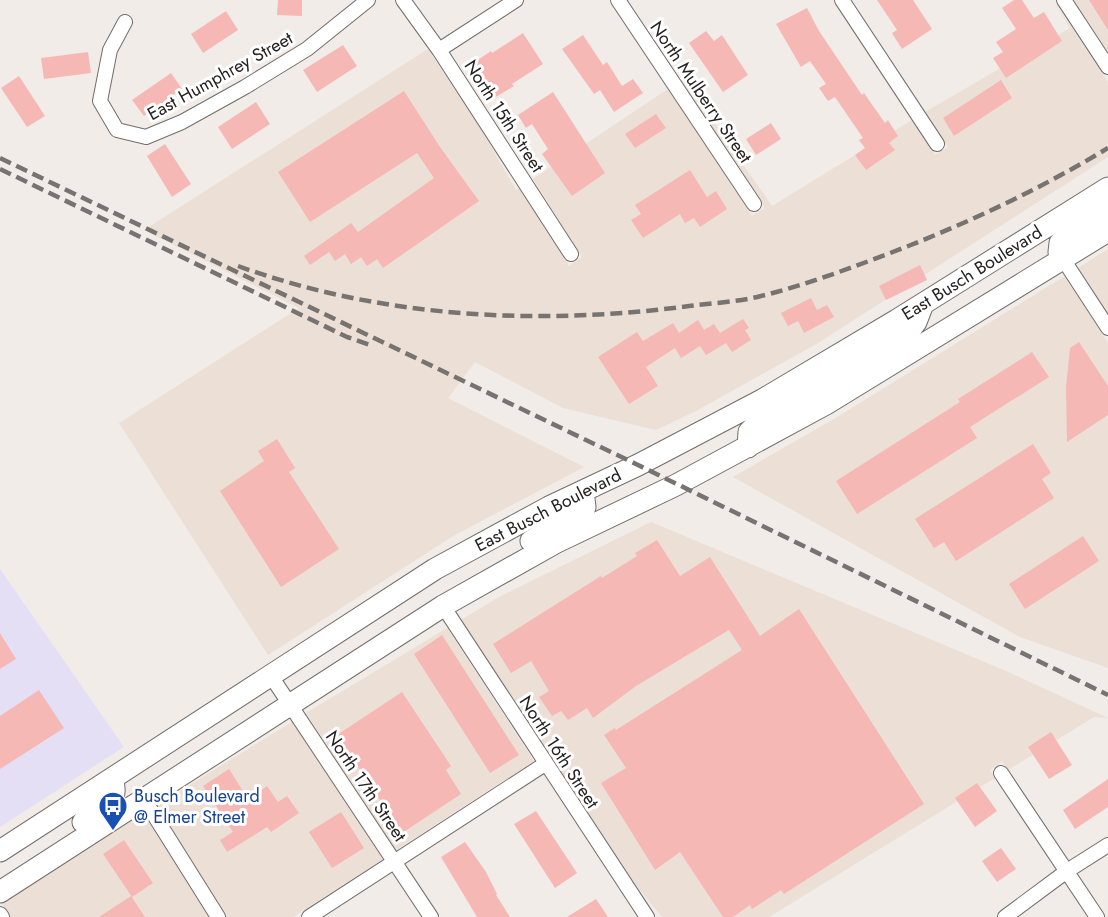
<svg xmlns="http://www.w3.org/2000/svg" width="1108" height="917" font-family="Jost,sans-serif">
  <rect width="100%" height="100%" fill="#f1ece7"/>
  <path fill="#ebdfd6" d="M1053,0L1108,82V157L818,343L696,411L656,430L563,408L475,362L448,398L584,467L453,536L268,655L119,423L299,308L144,230L428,49L479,126L516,190L520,188L569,266L582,257L533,179L668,89L752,216L765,208L681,80L684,79L772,206L912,120L935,155L948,147L925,112L1070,28Z
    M1073,0H1108V54Z
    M1108,249V314L1078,268Z
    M1065,276L1108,343V668L1020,637L733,477L834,419Z
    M651,522L1006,671L1108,718L1094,717L1008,770L1002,761L990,770L995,778L769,917H662L632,881L461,620L501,596Z
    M447,628L534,761L396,850L306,713Z
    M292,722L383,859L293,917H227L157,805Z
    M144,813L209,917H11L1,902Z"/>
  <path fill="#e4dff5" d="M0,569L124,747L0,827Z"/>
  <path fill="#f6b8b5" d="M278,0H302V16L277,15Z
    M877,0H913L932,29L902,49L892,33L897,30Z
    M1014,0H1022L1034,18L1044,12L1062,41L1006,78L993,58L1003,52L996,42L1016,29L1002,8Z
    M1089,0H1108V30Z
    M807,8L819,31L862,95L864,93L885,123L888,120L898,136L889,143L895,150L866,170L855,155L865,148L859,140L863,138L835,97L828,101L819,88L826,84L810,61L801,67L776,24Z
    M226,11L238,30L203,53L191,34Z
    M706,31L714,41L722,35L748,75L723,92L689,43Z
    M523,33L543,64L512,84L514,86L494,98L472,64L491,51L492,53Z
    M583,35L603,65L607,62L622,86L633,79L643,93L614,112L600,90L594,94L562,49Z
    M343,45L357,66L317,92L303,70Z
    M88,52L91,73L44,79L41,58Z
    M171,73L182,89L144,116L132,100Z
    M19,76L45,116L27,127L1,88Z
    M1001,80L1012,98L954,136L943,118Z
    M404,91L440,147L479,201L383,268L377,259L367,266L361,257L351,264L345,254L335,261L329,252L310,265L304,256L351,223L358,232L434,178L417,153L310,222L278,172Z
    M553,92L605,173L572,196L542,154L548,149L532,124L526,128L518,115Z
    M256,102L270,124L232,149L218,127Z
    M656,114L666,128L635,148L625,134Z
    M771,123L781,139L756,155L746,139Z
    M165,144L191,184L172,197L147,156Z
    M690,170L707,197L716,191L727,209L700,227L694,218L685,223L680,214L643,238L631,220L641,214L635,205Z
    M920,265L927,280L886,300L879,286Z
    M811,298L817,310L827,305L834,317L804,333L798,321L788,326L781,313Z
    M743,319L749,328L745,330L751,340L732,352L726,343L706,355L700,346L681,358L675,348L646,367L658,386L629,404L598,357L637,332L643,341L673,323L679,333L698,320L704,330L714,324L720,333Z
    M1079,342L1108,386V415L1067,442L1066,387L1070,348Z
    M1032,352L1049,377L970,427L977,438L857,514L836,481L960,402L958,399Z
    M277,439L295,468L289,472L339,549L281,587L220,491L264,461L258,451Z
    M1033,444L1051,473L1042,479L1054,498L956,561L944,542L934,548L915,519Z
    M1083,536L1099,561L1025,609L1009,584Z
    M657,540L680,576L710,557L760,636L799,609L924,804L784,894L781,890L752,909L750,905L733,917H723L680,852L655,870L601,783L626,768L604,735L615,728L616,730L742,650L729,630L636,686L593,718L587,708L568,720L561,711L552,716L539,697L549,691L531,661L511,673L493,644L601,576L602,578L637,556L635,553Z
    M0,633L16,659L0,669Z
    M442,635L519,755L490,773L414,654Z
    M39,690L64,728L0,769V716Z
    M402,692L451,766L446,770L461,794L402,833L337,735Z
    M1051,732L1072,765L1049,779L1028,747Z
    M229,769L248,799L267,786L278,802L287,796L299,813L271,832L267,827L227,852L220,840L233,832L203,786Z
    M1108,779V807L1075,829L1063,810Z
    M977,783L997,811L975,827L955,798Z
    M536,811L577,873L555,888L514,824Z
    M341,812L364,848L332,868L309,832Z
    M124,840L153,883L132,897L103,854Z
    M465,842L486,872L497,894L496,895L510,917H477L441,857Z
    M1001,848L1016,869L997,882L982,861Z
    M131,896L145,917H99Z
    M596,899L608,917H567Z"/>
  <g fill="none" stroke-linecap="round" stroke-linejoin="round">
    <g stroke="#726d6a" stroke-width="16">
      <path id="street" d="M403,0L439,50L571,254
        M618,0L754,204
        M842,0L937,144
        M1064,0L1108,67
        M125,22L110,50L100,101L117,130L146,137L182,122L245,87L307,49L368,0
        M439,50L516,0
        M1063,259L1108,328
        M443,606L647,917
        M271,676L431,917
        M1001,773L1097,917
        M144,799L218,917
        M0,914L2,917
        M309,917L545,764
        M1005,917L1067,871L1108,845"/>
    </g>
    <g stroke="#726d6a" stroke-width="23">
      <path id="primary" d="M1063,259L1059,252L1060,243L1108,210
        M748,447L749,432L757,424L907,334L916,322L923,304
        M531,541L583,511L585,507L583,491
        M83,822C100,810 121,803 112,779
        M0,851L435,569L549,507L638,465L762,400L897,320L1108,188
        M0,892L443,606L555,543L676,485L826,404L1108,231"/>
    </g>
    <use href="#street" stroke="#fff" stroke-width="14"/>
    <use href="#primary" stroke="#fff" stroke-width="21"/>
    <path stroke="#777371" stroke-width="4.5" stroke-dasharray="12 6" stroke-linecap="butt" d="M0,158L638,465L1108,695
      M0,169L347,337L373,346
      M238,266C381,318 539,326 689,306C712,303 738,302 761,296C798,287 834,274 869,261C953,230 1032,194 1108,148"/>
  </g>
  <defs>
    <g id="bus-pin" transform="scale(1.5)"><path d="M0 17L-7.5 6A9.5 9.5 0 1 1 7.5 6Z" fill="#1a4fb4" stroke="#fff"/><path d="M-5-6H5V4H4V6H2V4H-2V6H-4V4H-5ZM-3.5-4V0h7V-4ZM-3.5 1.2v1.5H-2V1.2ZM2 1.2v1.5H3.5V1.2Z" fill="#fff"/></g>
  </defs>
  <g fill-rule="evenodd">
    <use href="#bus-pin" x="113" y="806"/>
  </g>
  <g text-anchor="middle" stroke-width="6" stroke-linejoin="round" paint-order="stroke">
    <g font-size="18" fill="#242221" stroke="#fff">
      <text transform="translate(220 76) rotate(-29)" y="6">East Humphrey Street</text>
      <text transform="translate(701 92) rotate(56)" y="6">North Mulberry Street</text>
      <text transform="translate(504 116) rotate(57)" y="6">North 15th Street</text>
      <text transform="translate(972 273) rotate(-32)" y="6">East Busch Boulevard</text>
      <text transform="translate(548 510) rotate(-27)" y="6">East Busch Boulevard</text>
      <text transform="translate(559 752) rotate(57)" y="6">North 16th Street</text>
      <text transform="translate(366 786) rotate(56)" y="6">North 17th Street</text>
    </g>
    <g font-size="18" fill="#164399" stroke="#fff" text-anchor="start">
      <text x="134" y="802">Busch Boulevard<tspan x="134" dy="21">@ Elmer Street</tspan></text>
    </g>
  </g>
</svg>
